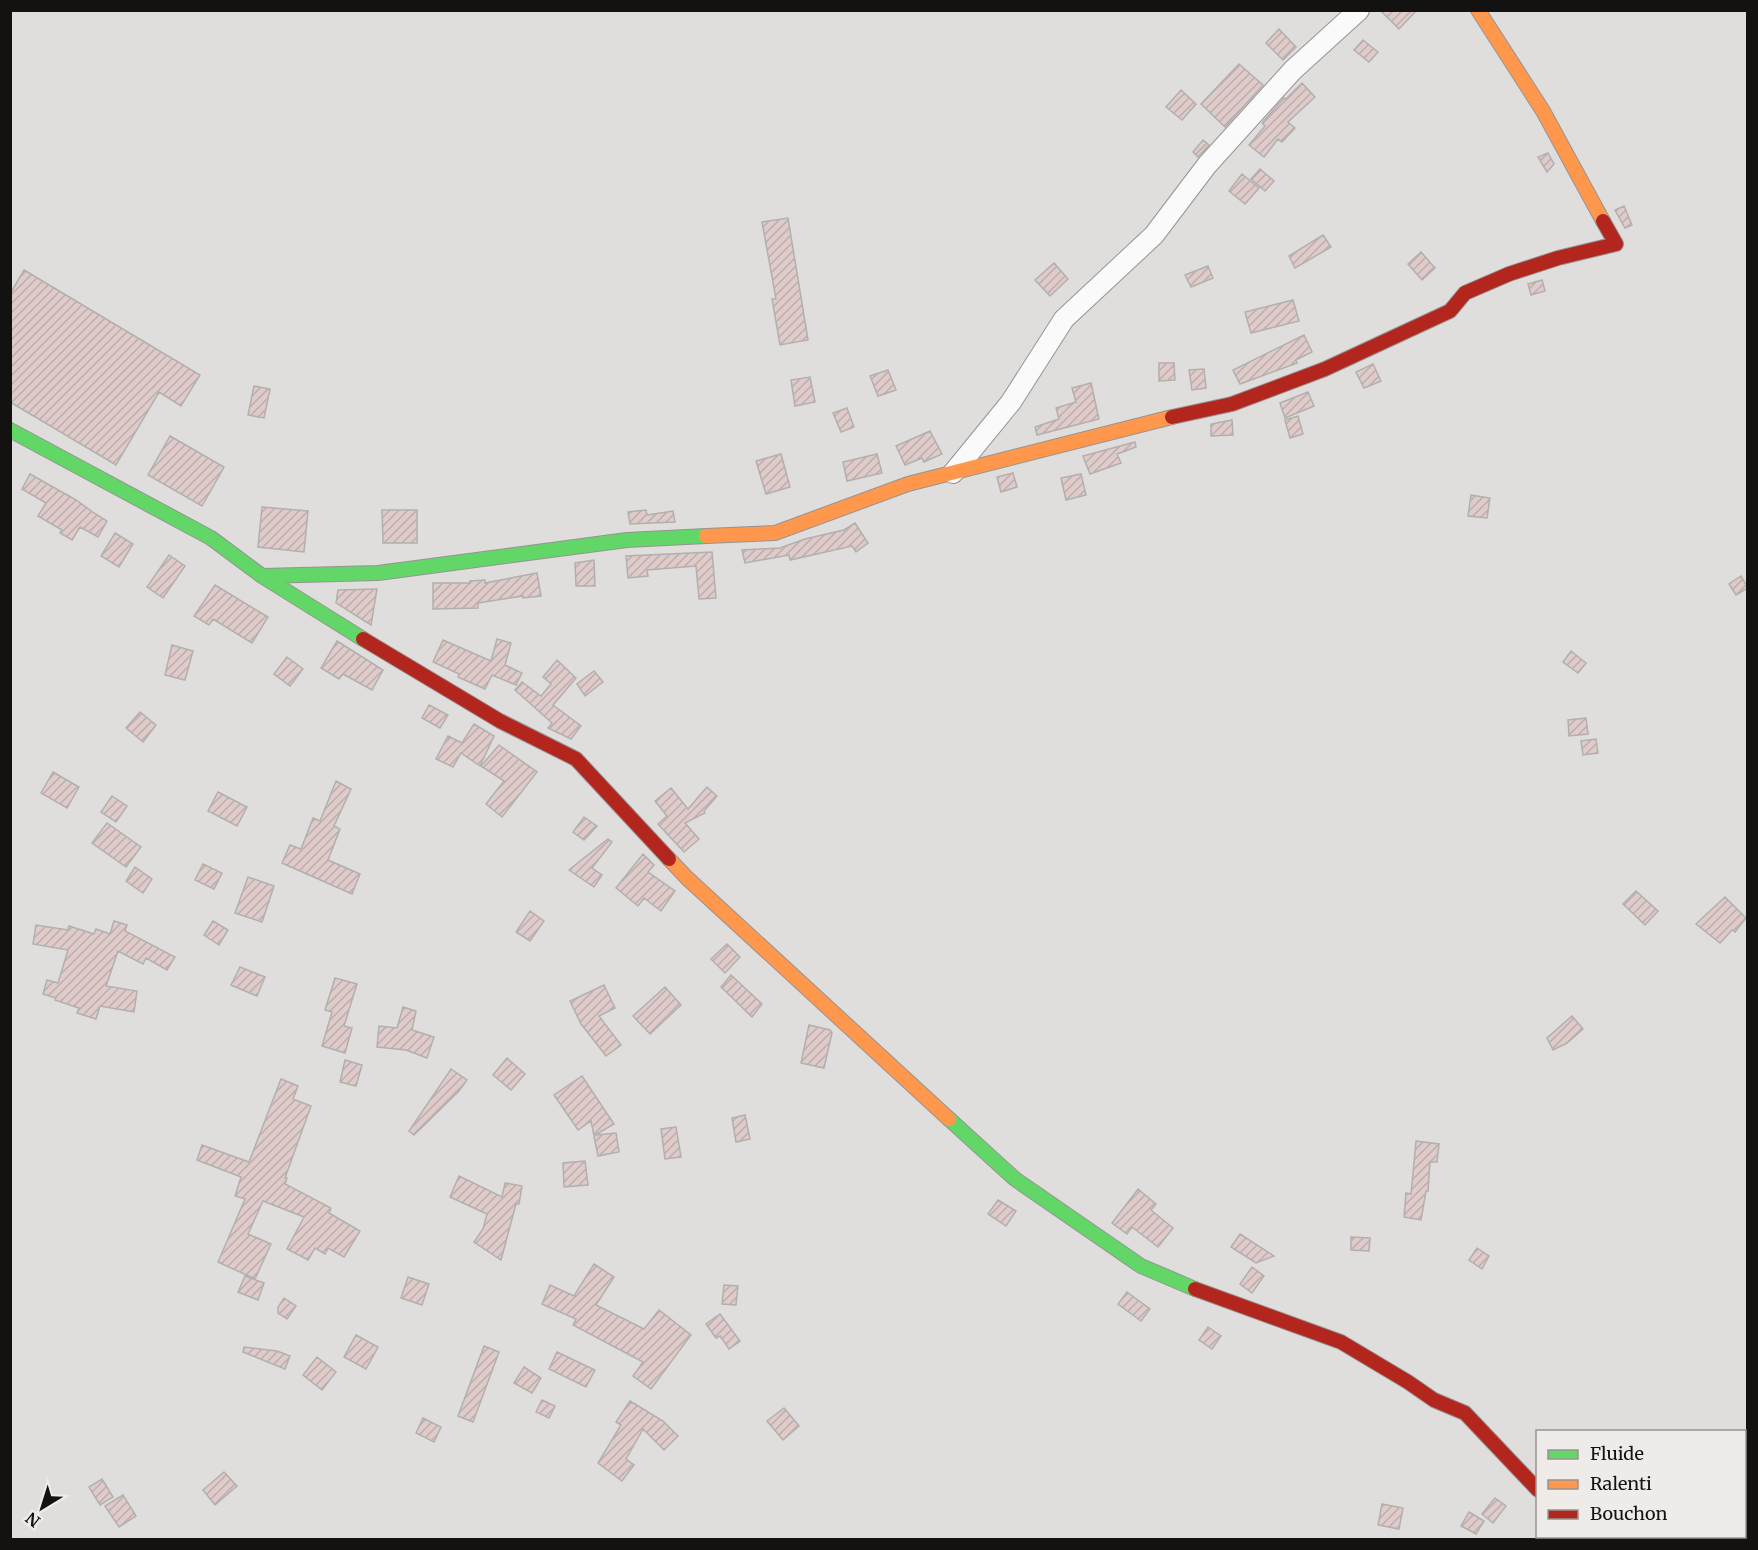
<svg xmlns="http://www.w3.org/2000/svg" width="1758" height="1550" font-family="Merriweather,serif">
  <defs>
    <pattern id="building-hatch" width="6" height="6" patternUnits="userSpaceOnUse" patternTransform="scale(1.5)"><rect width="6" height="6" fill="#decbca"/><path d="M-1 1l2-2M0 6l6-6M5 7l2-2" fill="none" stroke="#beadac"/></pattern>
  </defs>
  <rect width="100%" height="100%" fill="#e0dedd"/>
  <path fill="url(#building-hatch)" stroke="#b1b0af" stroke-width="1.5" d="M1380,10H1417L1399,29Z
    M1279,29L1296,47L1283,60L1266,43Z
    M1363,40L1378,52L1369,62L1354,50Z
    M1239,64L1263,85L1225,127L1201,104Z
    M1302,83L1315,97L1288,122L1295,128L1282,142L1278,139L1264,157L1249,145L1265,126L1262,123L1284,98L1286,99Z
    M1181,90L1196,104L1182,120L1166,107Z
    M1203,140L1209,145L1198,157L1193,152Z
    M1548,153L1554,164L1547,172L1538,157Z
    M1260,169L1274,181L1265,191L1251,179Z
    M1242,174L1259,188L1245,204L1229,191Z
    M1624,206L1632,225L1625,228L1615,210Z
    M788,218L808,340L780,345L772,299H776L762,222Z
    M1323,235L1331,247L1295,268L1289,256Z
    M1421,252L1435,268L1422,280L1408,264Z
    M1054,263L1068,279L1050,296L1035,280Z
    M1208,266L1213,278L1191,287L1185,275Z
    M24,270L200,375L181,406L159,392L116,465L10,402V294Z
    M1542,280L1545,291L1531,295L1528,284Z
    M1293,300L1299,321L1251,333L1245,312Z
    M1304,335L1312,352L1296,360L1297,363L1240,384L1233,370Z
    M1159,363H1174L1175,380L1159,381Z
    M1373,364L1381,381L1364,388L1356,372Z
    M1204,369L1206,388L1192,390L1189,370Z
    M888,370L896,390L878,396L870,376Z
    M810,377L815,402L795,406L791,380Z
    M1091,383L1099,419L1037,435L1035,427L1059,419L1056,408L1076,402L1072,388Z
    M254,386L270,389L264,418L248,415Z
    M1308,392L1314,406L1285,418L1280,403Z
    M847,408L854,427L841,432L833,413Z
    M1298,416L1303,434L1290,438L1285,420Z
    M1232,420L1233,435L1211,436V424Z
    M930,431L942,454L924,462L922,458L905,465L896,446Z
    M170,436L224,467L202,506L148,475Z
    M1135,442L1136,447L1117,454L1121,463L1090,474L1083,456Z
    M781,454L790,487L766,494L756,461Z
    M877,454L882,473L847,481L843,462Z
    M1013,473L1017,487L1001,492L997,477Z
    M30,474L76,500L94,513L107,521L98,537L80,527L72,540L60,533L62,530L38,516L46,503L22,489Z
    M1081,474L1086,495L1066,500L1061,478Z
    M1471,495L1490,498L1487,518L1468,516Z
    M262,507L308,511L304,552L258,547Z
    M382,510H417V543H383Z
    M646,510L647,515L673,511L675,522L630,524L628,512Z
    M855,523L868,543L856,552L852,546L790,560L789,555L745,563L742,550L780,548L805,539L844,530Z
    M115,533L133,544L119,567L101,556Z
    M712,552L716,598L699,599L696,566L647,570L648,576L628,578L626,556Z
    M169,555L185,566L163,598L147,587Z
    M594,560L595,586H576L575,563Z
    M537,573L541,596L523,598V596L478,603V608L433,609V583H470V581L485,580V583Z
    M1741,576L1748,588L1736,595L1729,584Z
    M215,585L268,617L252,643L213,619L209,625L194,616Z
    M377,589L371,625L336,603L338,590Z
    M497,639L511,643L505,665L522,673L516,685L492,675L485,689L458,677L459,674L433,662L443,640L491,661Z
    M337,641L383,670L372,690L343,674L339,679L321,668Z
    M172,645L193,651L185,680L165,675Z
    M1571,651L1586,663L1578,673L1563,662Z
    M287,657L303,669L290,686L274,674Z
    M557,660L576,678L553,705L581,726L571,739L548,728L552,723L515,690L522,682L541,696L551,684L543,677Z
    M594,671L603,682L585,696L577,684Z
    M429,705L448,715L440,728L422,718Z
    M140,712L156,725L143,742L126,728Z
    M1586,718L1588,734L1569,736L1568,720Z
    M474,724L494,736L480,766L461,753L453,767L436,759L448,736L462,743Z
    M1596,739L1598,753L1583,755L1581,741Z
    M499,745L537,772L502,817L486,804L504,781L481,766Z
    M53,772L79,787L67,808L41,793Z
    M336,781L351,789L334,826L340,829L328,860L360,874L352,894L282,863L290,845L301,849L313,818L320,821Z
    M707,787L717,796L704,811L705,813L685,823L699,839L684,852L658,824L667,816L655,801L671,788L688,809Z
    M218,792L247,807L237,826L208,811Z
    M112,796L127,806L116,822L101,812Z
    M584,817L597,826L584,840L573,832Z
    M107,823L141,847L126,867L92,843Z
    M608,839L612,842L592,868L602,875L594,887L569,870Z
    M643,854L654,865L648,872L675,891L661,911L644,898L638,906L616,888Z
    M203,864L222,873L214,889L195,880Z
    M135,867L152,879L143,893L126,881Z
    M248,877L274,886L262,922L235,913Z
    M1636,891L1658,911L1645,925L1623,904Z
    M1725,897L1746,918L1735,932L1732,930L1720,943L1696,924Z
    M530,911L544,921L530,941L516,932Z
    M114,921L127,925L125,931L175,957L167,970L146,958L143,964L118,951L106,986L137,991L134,1012L100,1006L96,1019L77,1013L79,1008L55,1000L56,998L43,994L47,980L58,983L68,950L33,944L36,925L68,930L69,926L94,934L96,929L110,934Z
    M213,921L228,930L219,945L204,935Z
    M727,944L740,957L725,973L711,959Z
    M240,967L265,977L257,996L231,985Z
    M731,975L762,1004L752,1017L721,987Z
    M335,978L357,984L344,1026L352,1028L345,1053L322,1046L332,1012L325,1010Z
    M604,985L615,1008L599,1016L621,1045L606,1056L581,1024L570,1001Z
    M665,987L681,1005L650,1034L633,1016Z
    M403,1007L416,1011L412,1030L434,1037L427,1058L406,1050L377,1047L379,1026L397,1028Z
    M1572,1016L1583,1029L1567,1043L1553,1050L1547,1038Z
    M809,1025L830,1030L832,1033L824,1068L801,1063Z
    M507,1058L525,1074L511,1090L493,1075Z
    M345,1060L362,1065L356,1086L340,1082Z
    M451,1069L467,1080L459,1091L414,1135L409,1131Z
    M582,1076L614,1124L595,1135L616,1133L619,1152L598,1156L591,1121L578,1130L554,1095Z
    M281,1079L298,1086L293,1099L311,1106L285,1178H287L285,1184L331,1208L329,1213L360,1231L344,1257L328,1248L325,1254L315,1248L308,1260L287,1249L304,1217L263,1201L248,1234L271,1244L255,1279L218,1262L245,1199L235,1196L241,1177L197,1160L202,1145L249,1162Z
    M745,1115L750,1139L736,1142L732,1118Z
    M676,1127L681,1157L665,1159L661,1129Z
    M1416,1141L1439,1144L1437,1162H1430L1428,1191H1426L1421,1220L1404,1217L1406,1193L1411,1194Z
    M585,1161L588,1185L564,1187L563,1163Z
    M459,1176L502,1197L505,1183L522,1186L519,1204H516L501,1260L474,1242L483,1229L487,1214L450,1197Z
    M1138,1189L1156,1204L1151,1210L1173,1228L1158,1247L1132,1227L1127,1234L1112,1223Z
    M998,1200L1016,1211L1006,1226L988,1214Z
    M1240,1234L1274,1256L1256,1263L1231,1247Z
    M1351,1237L1370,1238L1369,1251L1351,1250Z
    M1477,1248L1489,1256L1482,1269L1469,1260Z
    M594,1264L614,1277L596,1305L644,1329L659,1310L691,1335L651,1389L633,1376L643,1362L573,1325L576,1319L542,1304L550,1285L574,1296Z
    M1252,1267L1264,1276L1252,1293L1240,1284Z
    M245,1276L264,1283L258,1300L238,1292Z
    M408,1277L429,1284L422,1305L401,1298Z
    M724,1285L738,1286L736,1305L722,1304Z
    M1127,1292L1150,1309L1141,1321L1118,1304Z
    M284,1298L296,1306L287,1319L278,1313V1307Z
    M720,1314L740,1341L729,1349L720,1336L716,1338L706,1324Z
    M1208,1327L1221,1336L1212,1349L1199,1340Z
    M356,1335L378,1347L366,1369L344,1357Z
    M484,1346L499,1352L473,1422L458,1416Z
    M244,1347L277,1351L290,1356L285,1369L243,1352Z
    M557,1352L595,1370L586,1387L549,1369Z
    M317,1357L336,1372L322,1390L303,1375Z
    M524,1367L541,1378L532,1393L514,1383Z
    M542,1400L555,1406L549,1418L536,1412Z
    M630,1401L663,1421L678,1436L664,1450L643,1429L626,1459L634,1465L622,1481L598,1463L621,1425L616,1422Z
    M784,1408L799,1426L783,1440L767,1421Z
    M423,1418L441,1427L434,1442L416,1433Z
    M224,1472L237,1486L215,1505L203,1490Z
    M102,1479L113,1497L100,1505L89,1487Z
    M123,1495L136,1516L119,1527L105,1506Z
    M1495,1498L1506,1506L1493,1523L1482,1514Z
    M1382,1504L1403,1508L1399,1529L1378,1525Z
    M1469,1512L1484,1521L1476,1534L1461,1526Z"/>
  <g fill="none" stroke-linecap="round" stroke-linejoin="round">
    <g stroke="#959493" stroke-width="22">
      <path id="street" d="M953,473L1011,402L1064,319L1154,235L1207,165L1293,70L1359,10"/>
    </g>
    <g stroke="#959493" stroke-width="16">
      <path id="fast" d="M10,430L211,538L262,576L363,639
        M262,576L378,573L627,540L706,536
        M949,1119L1015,1179L1141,1266L1195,1289
        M1582,1536L1585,1540"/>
    </g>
    <g stroke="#959493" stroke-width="16">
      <path id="slow" d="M1478,10L1543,111L1603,221
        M706,536L775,533L908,484L1172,417
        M669,859L687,878L949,1119"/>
    </g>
    <g stroke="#959493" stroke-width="16">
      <path id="jam" d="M1172,417L1232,404L1325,369L1450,311L1465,293L1509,274L1558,258L1616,244L1603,221
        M363,639L500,721L576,759L669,859
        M1195,1289L1341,1342L1408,1382L1434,1400L1465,1413L1538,1490"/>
    </g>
    <use href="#street" stroke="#fafafa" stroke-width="20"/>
    <use href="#fast" stroke="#63d668" stroke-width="14"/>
    <use href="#slow" stroke="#ff974d" stroke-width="14"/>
    <use href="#jam" stroke="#b3261e" stroke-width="14"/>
  </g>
  <rect width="1758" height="1550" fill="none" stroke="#131211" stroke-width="24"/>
  <rect x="1536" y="1430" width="210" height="108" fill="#efebe9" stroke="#979493" stroke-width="1.5"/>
  <rect x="1548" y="1450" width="30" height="9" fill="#63d668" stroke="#979493" stroke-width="1.5"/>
  <text x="1590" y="1460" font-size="18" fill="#131211">Fluide</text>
  <rect x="1548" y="1480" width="30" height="9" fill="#ff974d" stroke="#979493" stroke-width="1.5"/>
  <text x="1590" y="1490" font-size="18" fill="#131211">Ralenti</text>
  <rect x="1548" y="1510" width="30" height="9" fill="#b3261e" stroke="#979493" stroke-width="1.5"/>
  <text x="1590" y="1520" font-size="18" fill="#131211">Bouchon</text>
  <g transform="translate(42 1508) rotate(218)" stroke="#efebe9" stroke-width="4.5" paint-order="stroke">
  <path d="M0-4.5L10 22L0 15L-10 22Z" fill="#131211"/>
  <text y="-9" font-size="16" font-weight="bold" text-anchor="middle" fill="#131211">N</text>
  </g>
</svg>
